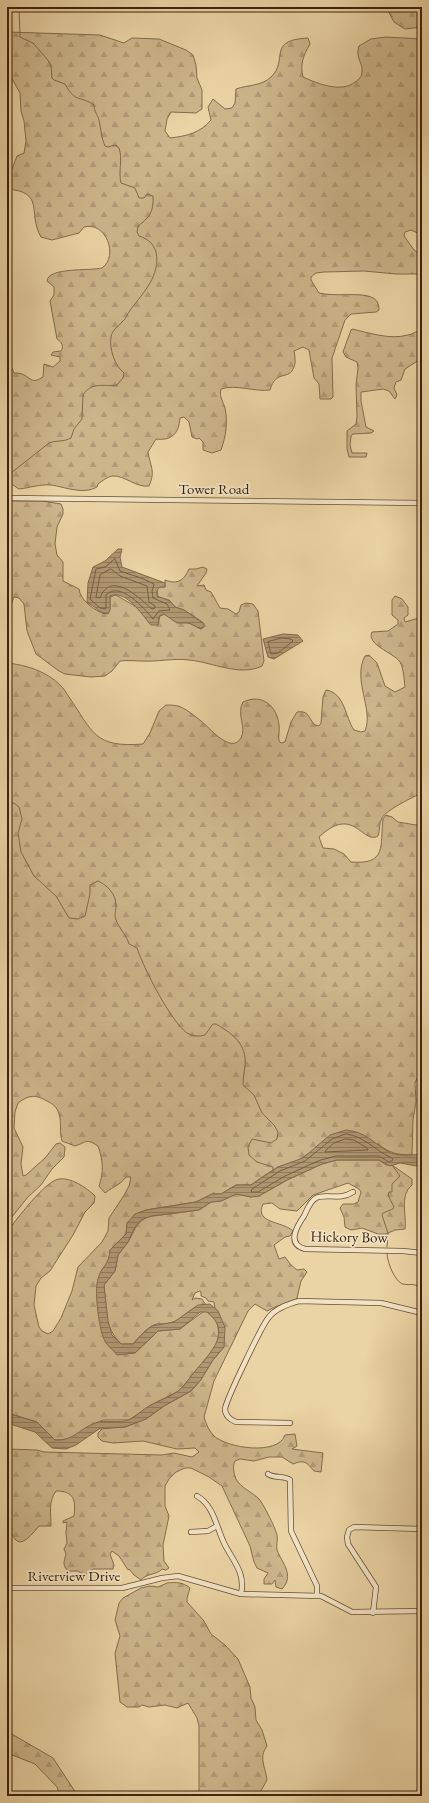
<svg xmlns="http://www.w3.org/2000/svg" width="429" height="1803" font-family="'EB Garamond',serif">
  <defs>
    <pattern id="forest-firs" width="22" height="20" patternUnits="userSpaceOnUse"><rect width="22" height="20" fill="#ccb58b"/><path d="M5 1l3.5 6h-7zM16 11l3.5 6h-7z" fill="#b09b77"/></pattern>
    <pattern id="water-rules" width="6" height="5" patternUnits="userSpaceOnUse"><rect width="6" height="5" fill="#af9772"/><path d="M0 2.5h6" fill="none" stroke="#907b5c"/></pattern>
  </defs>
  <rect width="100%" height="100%" fill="#ead3a4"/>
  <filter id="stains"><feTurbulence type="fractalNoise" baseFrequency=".005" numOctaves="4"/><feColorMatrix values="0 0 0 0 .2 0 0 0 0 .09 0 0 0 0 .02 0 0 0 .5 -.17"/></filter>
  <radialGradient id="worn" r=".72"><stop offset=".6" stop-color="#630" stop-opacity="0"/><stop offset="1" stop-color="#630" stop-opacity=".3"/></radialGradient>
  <path fill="url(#forest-firs)" stroke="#846c4e" d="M386,7H422V27L405,29L394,22Z
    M7,32L100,35L124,43L132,38L159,39L186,50L193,55L196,65L197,78L202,90V109L196,113L171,112L167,119L165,131L170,138C187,136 200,133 211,120L208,107L213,99L225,109L232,108L235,103L236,89C247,85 262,86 271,77C289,60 266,40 308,38L310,44C303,56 300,64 303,77C318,84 342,93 355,82C359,80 362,76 362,72C363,62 355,58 359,46L371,39L386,37L422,39V235L411,230L405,232L404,236L414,250L422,256V274H396L364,271L324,272L316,273L311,277V280L319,293C335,297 359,292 371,297C377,299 379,304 379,310L376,312L351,314L345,320L332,358L333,397L331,399H320L319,384L314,378L309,350L303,347L294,351C295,356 296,363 294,367C289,381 276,369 270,390C254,392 236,384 221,389C219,397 223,401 225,408C228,422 226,436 221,450L212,453L203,450V442L199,438L197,439L192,437L189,422L184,417L180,418C179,434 171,441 156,439L148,452C150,466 156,471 149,486C136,488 125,475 112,476C107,477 102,481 98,484L97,487C83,495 65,487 51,485C40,484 29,488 19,489L7,481V370L12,368L14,373C17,373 21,373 24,375C32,379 32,384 43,377L44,364L53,367L60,361V357L51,355L53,352L61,351C64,347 62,342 57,339L50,301L54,295V287L47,281C48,267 90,271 102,268C119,256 106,221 84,227L79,233L52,240L41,237C27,213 46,192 7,189V174L12,169L17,156L24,153L26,141L24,121L21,111L20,93L10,75L7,73Z
    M352,329C370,333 390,340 408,335C413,334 417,331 422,329V358L405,369L401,380L396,382L394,388L397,395L395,399L389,391L383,389L361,392V401L366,427L374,431L371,433L353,434L351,436L350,445L352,453H367L366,457H349L347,449V431L356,424L357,417L356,385L358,368L357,362L346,357L343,352L351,330Z
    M7,501H42L61,504L63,509V514L57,527L55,544L57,555L63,562V581L79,589C80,600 95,611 105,614L110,610V597L116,595L138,608L150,624L158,625L160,616L165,614L174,621L189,623L201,629L204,624L201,621L184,610L175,607L169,600L158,597L157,590L160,587H165V580C178,585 184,580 189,569H196L203,567L207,569L206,573L197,586L204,585L206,590L211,592L220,608L228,609L236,614L239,612L241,605L246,603L253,604L258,611L264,661L262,666C240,677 212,662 189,660C173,658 158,662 142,661C134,661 128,660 120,661L112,671L105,676L91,677L65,674L59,671L36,654L27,631L24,604L19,598L14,597C9,608 9,621 7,633Z
    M395,596L402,599L408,607V615L404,618L405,622L422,617V793C413,797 386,810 382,818C379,823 380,830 378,836C362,845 354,804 319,837L323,848L334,849L344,854L351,862C387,865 380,846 383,819L386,815L392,817L398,822L422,826V1077L417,1078L415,1083L416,1102L413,1120L412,1155C398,1155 389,1153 378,1144L312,1151L297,1161L278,1167L265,1175L251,1185H236L221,1194H212L196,1202L146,1210L127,1223L126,1234L110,1250L109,1261L103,1269L102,1333L135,1353L158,1331L180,1329L204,1311C220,1315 221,1335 215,1348L179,1391L151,1405L129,1420H103L88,1427L74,1437L66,1440H55L37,1422L7,1413V1232C16,1220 45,1181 59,1179C71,1177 87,1188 95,1196L94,1203L85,1212L73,1235L50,1271L41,1278L36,1286L34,1305L39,1327L42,1331L48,1334L53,1331L61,1318L72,1291L78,1267L102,1242L108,1231L109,1218L123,1197L129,1186L131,1177H126C119,1186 114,1186 105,1193L99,1186C104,1172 103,1160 98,1146C86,1138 87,1142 75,1146L62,1141C59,1131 62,1123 59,1114C57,1107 53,1104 47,1101C35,1094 29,1095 18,1103L15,1112L14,1128L23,1147L21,1164L23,1176L26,1175L45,1158L56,1144L60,1143L65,1147L64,1157L52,1169L41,1185L28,1197L7,1223V663C26,665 46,671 60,685C64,688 66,693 69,697C93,732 94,748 143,744L150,733L159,711L166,705C169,705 174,705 178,706C185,708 195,716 201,721C209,727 231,755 241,738C247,727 236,715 243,702C262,693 277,706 279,725C280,730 278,736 279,741L281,743L285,742L291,722L297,712C309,710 308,718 315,725L319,726L321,723L323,697L326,690C345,693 345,717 354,730L361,732L365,731C374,709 352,680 365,656L369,655L377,663L385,686L395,692L405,687C404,679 404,669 400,662C393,652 366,645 372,632L388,631L398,624V620L392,615V600Z
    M337,1160H379L386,1165H392L412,1179V1185C399,1196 407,1215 405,1229L395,1230L386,1234H378L362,1228L351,1230L345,1227L344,1217L340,1208L343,1204H354L358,1202L361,1192L359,1189L348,1183L313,1195L297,1211L280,1209L272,1203L263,1204C254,1224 283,1221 293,1231L290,1236L285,1237L274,1245L279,1259L285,1257L291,1265L297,1270L304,1269L307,1272L301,1281L296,1302L277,1306L267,1311L255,1304L248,1311L214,1381L204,1417C206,1424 209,1431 214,1436C227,1448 278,1456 285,1435L295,1434L297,1446L292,1449L323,1453L321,1472L314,1471C307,1463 305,1459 293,1464L282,1457H269L254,1461L240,1459L235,1461C232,1466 234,1474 236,1479C241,1488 252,1492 259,1499C264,1505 275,1527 277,1535C278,1540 276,1545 277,1550C282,1563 295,1575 282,1589L276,1587L275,1580L272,1584H264V1579L268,1573L257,1568L254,1562L250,1546L222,1486L209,1477L191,1468H185L176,1472L169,1479L165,1486V1506L169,1516L163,1545L164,1561L169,1568L166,1570L162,1569C157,1575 147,1573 141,1580L134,1575L129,1569L128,1570L119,1556L112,1551L110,1554L114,1565L113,1569H93L86,1574H82L78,1571H68C62,1565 64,1562 66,1554L64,1549L67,1543L66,1533L67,1522L63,1523V1521L74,1516C76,1500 74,1491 56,1491C48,1502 51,1513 51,1526H39C28,1539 17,1553 10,1528L7,1527V1449L37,1450L44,1452L162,1455L174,1453L192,1457L198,1453L199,1452L195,1448L177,1449L143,1441L113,1443L102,1441L98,1437V1433L103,1428L125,1427L146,1419L164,1406L191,1391L200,1381L213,1360L224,1347L218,1311L215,1309L214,1302L208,1301L206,1298L201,1296V1292L200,1291L195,1293L192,1300L195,1298L202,1299L206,1305C191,1305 186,1317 173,1322C168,1324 163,1324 157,1324C148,1326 139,1337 133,1344H121C104,1326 105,1309 104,1285L115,1271L118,1255L128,1242L137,1225L146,1217L199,1210L211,1202L221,1201L236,1194L251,1197L266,1192L287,1180L322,1164Z
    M167,1583C176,1582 183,1582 190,1588L187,1598V1602L204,1621L211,1634L225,1645L238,1659L250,1687L251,1698L255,1707L256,1720L262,1730L267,1746C258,1758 266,1768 267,1780L258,1796H199V1726L197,1718L188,1703L177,1708L165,1705L149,1707L142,1705L139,1707H127L120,1702L115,1653L120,1636L115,1620L119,1603L123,1598L141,1588L150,1586L158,1587Z
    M10,1733L53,1758L78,1796H60L57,1787L35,1764L7,1753L8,1734Z"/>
  <path fill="url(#water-rules)" stroke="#81694b" d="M118,549H122L120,557L122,567L165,583V587H160L157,590V596L170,601L175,607L184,610L204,624V627L201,629L189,623H177L164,614L159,616L158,625H151C143,616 126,589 110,596V610L108,614C98,613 96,606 87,603L88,583L93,567L105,561Z
    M283,634L298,635L303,641L274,659L268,657L263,639Z
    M346,1130C366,1132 372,1142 387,1151C397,1157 411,1155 422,1154V1167L400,1163L390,1166L379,1160H337L322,1164L311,1169L287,1180L259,1196L251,1197L236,1194L221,1201L211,1202L199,1210L151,1216L141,1220L135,1227L128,1242L118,1255L115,1271L104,1285L108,1321L112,1335L121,1344H133L141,1335L152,1326L174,1322L198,1305L210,1304L218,1311L225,1327L224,1347L213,1360L200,1381L191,1391L164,1406L146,1419L125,1427L99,1429L76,1445L66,1449L52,1448L35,1432L7,1423V1413L37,1422L55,1440C74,1441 79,1429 95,1423C106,1419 118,1424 128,1420C136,1417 143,1409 151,1405C160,1400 170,1397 178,1391C185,1386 190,1377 196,1370C210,1353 233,1332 207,1312H200L180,1329L158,1331L135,1353L117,1355C114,1351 109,1347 106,1343C99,1333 94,1291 98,1279C101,1266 109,1266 110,1250L126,1234L127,1223L135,1214L146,1210L196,1202L212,1194H221L236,1185H251L278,1167L303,1158L330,1135Z"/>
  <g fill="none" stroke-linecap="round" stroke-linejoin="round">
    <path stroke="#765d41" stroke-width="1" d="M115,559L120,571L141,578L154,584L152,591L153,598L167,604L170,610L159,611L153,619C145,609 120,580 106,595V609L100,608L90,599L96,569L105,567Z
      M111,569L120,576L147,586L149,602L155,606V608L152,609C140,599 111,569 100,598L96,597L100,575Z
      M282,638L291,639L293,641L278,653L271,654L268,642Z
      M346,1134C365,1136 375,1151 392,1158L393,1160L389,1162L379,1156H336L321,1160L309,1165L285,1176L258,1192H251L252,1189L280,1171L305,1161L332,1139Z
      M346,1139L354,1140L367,1148L368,1150L325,1152L326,1150L334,1143Z"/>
    <path stroke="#81694b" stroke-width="1" d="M7,473H11L49,443C57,440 64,442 71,438L74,429L82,419L83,395C92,381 104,387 117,385L123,378L124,373C115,366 109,349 111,337C112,330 118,327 122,322C126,319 127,314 131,309C143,293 161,275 156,252C153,243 148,239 139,236L137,232L138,226C149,218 154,212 153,196L147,194L144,198H139L135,188L121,183C118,171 123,160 119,148L115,145L108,147L105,146C101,137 101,129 99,120C98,115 94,112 94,105C80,95 76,104 65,84L54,80L52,78L51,65L47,59L33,43L20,37L19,7
      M7,805L14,803L19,807L22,819L18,833L21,852L34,876L56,896L69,918L78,919L85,916L90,894V885L98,881C107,885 116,894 116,905C116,910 114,915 116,920C119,928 127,936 129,944L137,948C143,967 171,1022 187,1033C193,1036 199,1037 205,1035L213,1024H216C233,1034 247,1044 245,1066C244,1073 243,1078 243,1085L254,1095L262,1113L274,1125L278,1132L277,1139L271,1143L252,1139L248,1147L249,1155L257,1162L273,1167V1172
      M387,1247L388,1233L382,1215L383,1213L393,1209L394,1207L388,1195L389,1192H392V1184L400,1176L392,1165
      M387,1253C387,1262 395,1282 403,1284C412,1286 411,1282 422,1288"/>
    <g stroke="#684f35" stroke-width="6">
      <path id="minor" d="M7,498L422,503
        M353,1192C339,1201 327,1193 316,1198C310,1201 307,1210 304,1216C297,1226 286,1244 305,1249L403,1251L422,1253
        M290,1423L236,1422C230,1420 225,1415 225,1409C226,1400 262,1325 269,1317C276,1308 288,1304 299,1301L381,1303L422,1313
        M268,1474C275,1479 284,1475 290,1480L291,1531L317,1586V1595
        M197,1496C214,1506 216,1526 224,1543C232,1560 246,1572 241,1594
        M191,1532L208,1531L217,1526
        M7,1588H122L162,1578L178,1576L241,1594L321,1596L352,1612L422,1611
        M373,1613L376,1587L348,1544L347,1537L349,1530L354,1527L422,1529"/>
    </g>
    <use href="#minor" stroke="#f1e2c4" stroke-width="4.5"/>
  </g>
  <g text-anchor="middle" stroke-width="3.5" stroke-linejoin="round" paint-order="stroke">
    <g font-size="15" fill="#3c2310" stroke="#f1e2c4">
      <text x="214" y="494">Tower Road</text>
      <text transform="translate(349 1237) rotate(1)" y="5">Hickory Bow</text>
      <text x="74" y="1581">Riverview Drive</text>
    </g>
  </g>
  <rect width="429" height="1803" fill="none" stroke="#ead3a4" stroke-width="24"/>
  <rect x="8" y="8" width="413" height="1787" fill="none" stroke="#3c2310" stroke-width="2"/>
  <rect x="12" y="12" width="405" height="1779" fill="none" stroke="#3c2310"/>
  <rect width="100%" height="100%" filter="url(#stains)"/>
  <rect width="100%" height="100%" fill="url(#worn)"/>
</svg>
